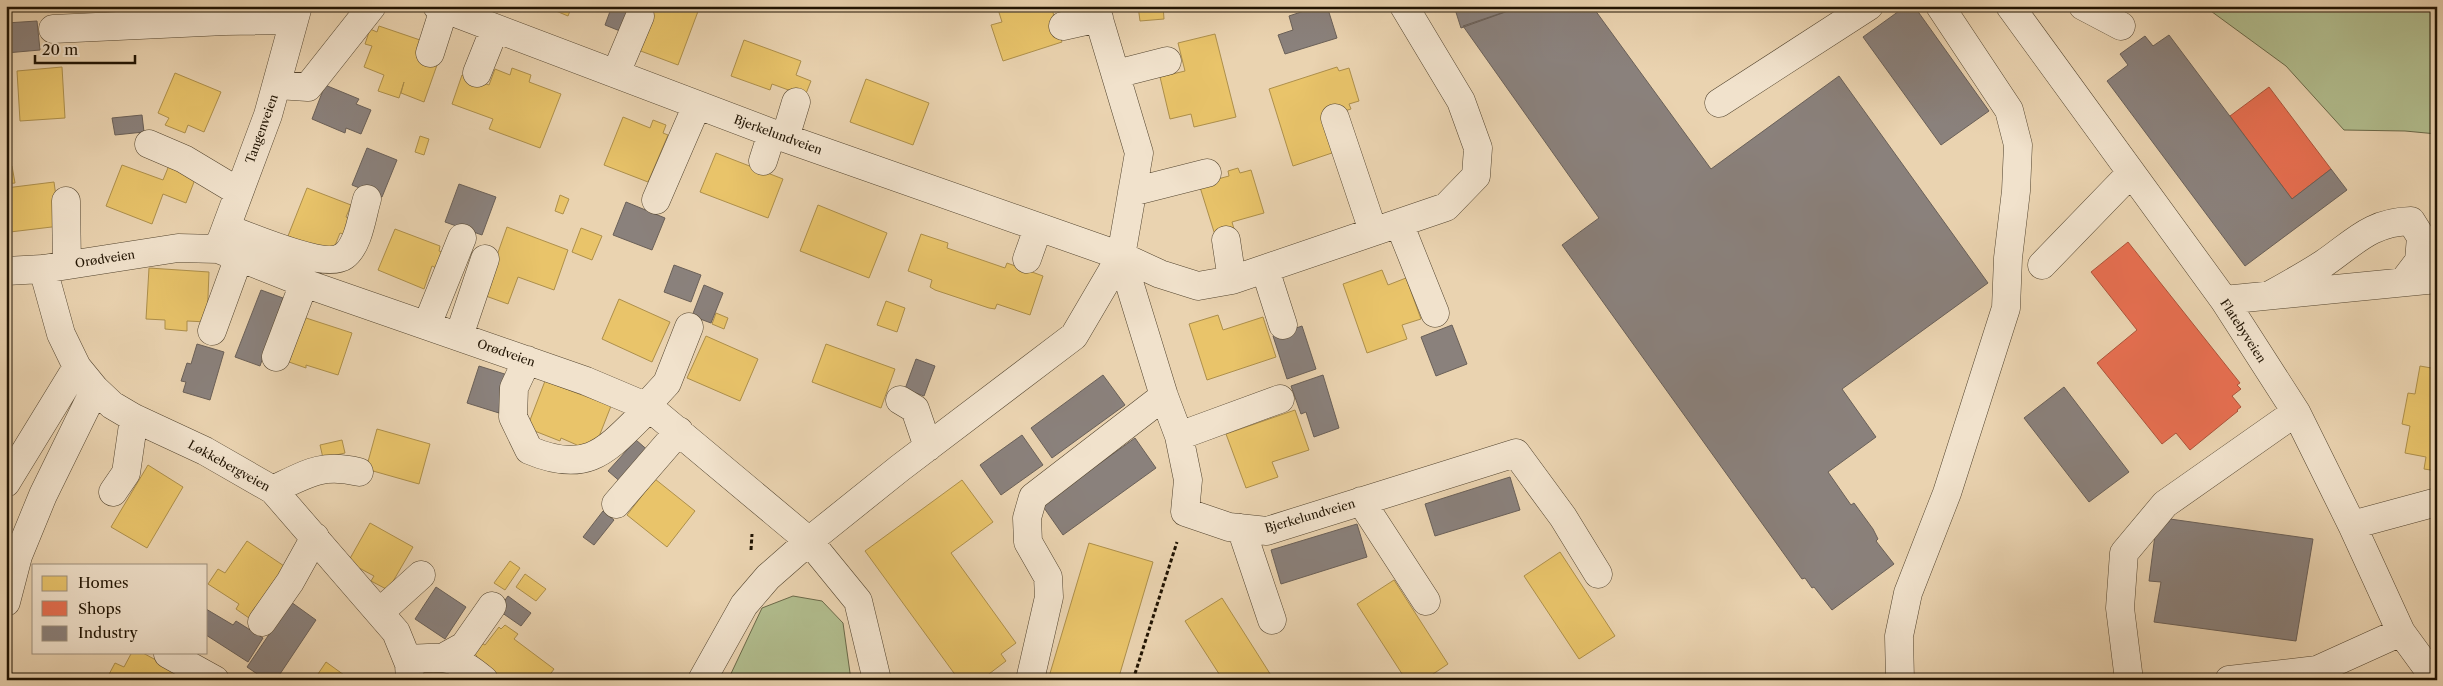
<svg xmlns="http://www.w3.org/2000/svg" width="2443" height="686" font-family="'Libre Caslon Text',serif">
  <rect width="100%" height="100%" fill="#ead3b0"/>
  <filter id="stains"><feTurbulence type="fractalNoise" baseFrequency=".004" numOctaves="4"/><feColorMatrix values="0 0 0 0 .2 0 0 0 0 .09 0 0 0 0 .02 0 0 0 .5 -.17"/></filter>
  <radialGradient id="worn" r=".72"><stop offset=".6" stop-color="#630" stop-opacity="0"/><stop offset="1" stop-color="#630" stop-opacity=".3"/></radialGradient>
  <path fill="#b2be8f" stroke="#6a6949" d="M2204,6H2437V134L2405,131L2344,130L2286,66Z
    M793,596L822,601L843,623L851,680H728L762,608Z"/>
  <path fill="#e9c46a" stroke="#ad8f4b" d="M544,6H572L568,16Z
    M700,6L678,65L638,50L653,11L640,6Z
    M997,6H1051L1062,42L1003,61L991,25L1002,22Z
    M1138,6H1163L1164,19L1140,21Z
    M379,26L423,41L417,58L437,65L424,102L401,93L404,82L399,98L378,91L384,75L364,67L372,46L365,44L370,29L377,32Z
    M1215,34L1236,117L1194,127L1191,114L1170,119L1160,77L1185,71L1178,43Z
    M744,40L801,61L796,75L811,81L805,96L772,84L770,90L731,76Z
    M62,67L65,118L20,121L17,71Z
    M1337,67L1339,71L1349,68L1359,101L1349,104L1351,109L1324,117L1335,152L1293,166L1269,89Z
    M512,68L531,75L529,82L561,94L540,148L489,129L493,119L452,104L462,75L489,85L495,69L510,75Z
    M175,73L221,92L204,132L188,125L185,133L165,125L169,118L158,113Z
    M866,79L929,103L913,145L850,122Z
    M623,117L650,128L653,120L666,125L663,133L668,135L648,182L604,165Z
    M420,136L429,139L424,155L415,152Z
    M716,153L783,179L768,218L700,192Z
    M170,163L197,174L186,203L163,194L152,224L106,206L122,165L163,180Z
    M12,166L15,183L6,184V167Z
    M1238,168L1240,173L1251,170L1264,213L1232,222L1234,229L1215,235L1199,184L1229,176L1228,171Z
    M54,182L60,226L10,232L6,188Z
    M307,188L351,205L346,217L354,221L348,236L340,233L332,253L288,236Z
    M560,195L569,199L563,214L555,211Z
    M818,205L887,233L869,278L800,251Z
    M507,227L568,250L554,290L518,277L508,304L483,295Z
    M581,228L602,236L592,260L572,252Z
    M395,229L440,246L439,251L445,253L439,269L432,266L424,289L378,270Z
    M921,234L948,243L947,248L1005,268L1007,263L1043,276L1030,315L997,304L995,309L989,308L935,290L930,287L932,280L908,271Z
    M149,268L209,272L207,322L187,321V331L165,329V320L146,319Z
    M1382,270L1388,285L1406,278L1421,319L1402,325L1407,339L1367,353L1343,284Z
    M619,299L670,322L652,362L602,339Z
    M886,301L905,308L897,332L877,325Z
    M716,313L728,318L724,329L712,324Z
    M1218,315L1223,330L1263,317L1276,357L1207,380L1189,324Z
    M303,317L352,333L338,375L306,365V368L289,362Z
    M706,336L758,359L740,401L687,378Z
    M826,344L895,369L881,408L812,382Z
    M2420,366L2437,369V471L2424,469L2426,457L2405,453L2410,426L2402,424L2408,393L2415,394Z
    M545,381L611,406L593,452L561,438L560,441L527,428Z
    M1295,410L1309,450L1272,462L1278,477L1246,488L1226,434Z
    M377,429L430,444L419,484L366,469Z
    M342,440L345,453L323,458L320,445Z
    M148,465L183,487L147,548L111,527Z
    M655,479L695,511L667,547L627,515Z
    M962,480L993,522L951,553L1016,643L1001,654L1006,661L981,680H959L865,551Z
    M370,523L413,547L388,590L371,581L374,576L348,562Z
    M247,541L290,570L249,618L236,609L239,604L208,584L218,569L225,573Z
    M1089,543L1153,562L1118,680H1048Z
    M1560,552L1615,636L1579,659L1524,576Z
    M510,561L520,568L505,590L494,583Z
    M525,574L546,589L536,601L516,587Z
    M1394,580L1448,664L1424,680H1406L1357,604Z
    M1222,598L1274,680H1223L1185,621Z
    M505,625L518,634L514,639L554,669L546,680H499L474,660L477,656L472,653L480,642L485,645L499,627L501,629Z
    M132,652H141L169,667L177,673L173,680H106L115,663L124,667Z
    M326,662L351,680H314Z"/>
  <path fill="#e76f51" stroke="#ac543a" d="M2269,87L2331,169L2292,199L2230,116Z
    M2128,242L2240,383L2237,385L2241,389L2232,396L2241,407L2237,410L2238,411L2190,450L2176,433L2162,444L2097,363L2137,330L2091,272Z"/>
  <path fill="#8a817c" stroke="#6a6058" d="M612,6H635L625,33L605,25Z
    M1319,6H1327L1337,38L1285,54L1278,35L1293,30L1289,16Z
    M1454,6H1522L1461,28Z
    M1522,6H1592L1711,169L1839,76L1988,283L1842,389L1876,437L1828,472L1851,505L1854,503L1873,529L1878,539L1876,541L1894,564L1832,610L1814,587L1812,588L1805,578L1802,579L1562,245L1599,218L1463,26Z
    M1906,6H1914L1989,111L1941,145L1863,37Z
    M37,21L40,50L6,53V23Z
    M2169,35L2292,199L2331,169L2347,190L2245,266L2107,81L2128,65L2120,54L2145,36L2153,46Z
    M325,85L359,99L356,104L371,110L361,134L346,128L345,133L312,119Z
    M142,115L144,132L115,135L112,118Z
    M367,148L397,160L382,197L352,185Z
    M459,184L496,197L482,235L445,222Z
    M626,202L665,218L652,250L613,235Z
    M674,265L701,275L691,302L664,292Z
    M704,285L723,293L711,323L692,316Z
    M261,290L283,298L260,366L235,357Z
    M1452,325L1467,364L1436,376L1421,337Z
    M1302,326L1316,369L1287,379L1273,336Z
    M197,344L224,352L210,400L183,392L186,382L181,381L187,363L191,364Z
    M916,359L935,366L924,396L905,389Z
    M479,366L511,376L499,413L467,403Z
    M1103,375L1125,405L1052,458L1031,428Z
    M1323,375L1339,428L1314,437L1306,412L1301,414L1291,386Z
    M2064,387L2129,472L2089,502L2024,418Z
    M1022,435L1043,465L1001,495L980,465Z
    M1135,438L1156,468L1063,535L1042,505Z
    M636,440L651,453L623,484L608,471Z
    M1510,477L1520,510L1435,536L1425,504Z
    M603,511L614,520L594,545L583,537Z
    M2170,519L2313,539L2296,641L2154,622L2161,582L2149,581L2157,520L2169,522Z
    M1357,524L1367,557L1281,584L1271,550Z
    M436,587L466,607L445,639L415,619Z
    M508,596L531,613L521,626L498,610Z
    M291,602L316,620L276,680H266L247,667Z
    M206,609L233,625L236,621L263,638L248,662L206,635Z"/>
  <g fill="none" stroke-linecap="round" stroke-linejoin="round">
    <g stroke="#53442e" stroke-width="29">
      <path id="minor" d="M437,6L785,138L1121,256L1160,274L1198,286L1232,280L1446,207L1476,176L1478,148L1461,101L1404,6
        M1095,6L1139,153L1121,256L1164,396L1179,436L1188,480L1185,512L1229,527L1267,531L1516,453L1563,517L1598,574
        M2010,6L2224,300L2296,412L2352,525L2401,632L2436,680
        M2083,6L2121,26
        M1063,26L1099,18
        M53,29L225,21L293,20
        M430,53L444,9
        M477,73L495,28
        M616,73L640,16
        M1116,74L1167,61
        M277,85L308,87L372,6
        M1719,103L1869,6
        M1335,118L1373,231
        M785,138L796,102
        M149,144L184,159L239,192
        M763,161L772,133
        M1132,192L1207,173
        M656,200L697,105
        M66,201L67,265
        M1399,223L1435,313
        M226,228C248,236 325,270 344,256C359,245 362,215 367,199
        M1226,240L1232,280
        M218,249L268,115L298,6
        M1027,259L1038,228
        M2042,265L2130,174
        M43,269L61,334L77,367L95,389L112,405L134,418L205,451L273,490L396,632L409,664L410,680
        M1265,269L1283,325
        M6,271L43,269L178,248L218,249L304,283L586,381L650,408L809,541L858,601L877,680
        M2270,295C2288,285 2306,275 2323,264C2354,243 2370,222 2411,221L2421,237L2419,261L2403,282
        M2224,300L2437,279
        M427,325L462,238
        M212,331L239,257
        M459,336L485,259
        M276,357L304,283
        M527,360L514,388L513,417L529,450C590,476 608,448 649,408
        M900,400L915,409L928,447
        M645,407L667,383L689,327
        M1179,436L1280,399
        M6,483L77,367
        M273,490C306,474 321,463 359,472
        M113,492L126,473L134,418
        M1361,501L1426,601
        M616,504L679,431
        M2352,525L2437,502
        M1241,528L1272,620
        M6,602L18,556L43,495L95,389
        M380,612L421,575
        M262,622L290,582L315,537
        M168,654L215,680
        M446,656L464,646L492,606
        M408,659C446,657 453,654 484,680
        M702,680L744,605L768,577L809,541L900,468L1074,336L1121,256
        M1030,680L1049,597L1048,577L1028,542L1027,518L1033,497L1164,396
        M1900,680L1899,636L1908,593L1947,493L2006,308L2008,258L2016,191L2018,145L2009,110L1940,6
        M2129,680L2120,608L2124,553L2165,504L2296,412
        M2229,680L2317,670L2401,632"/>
    </g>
    <path stroke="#211403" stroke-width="3" stroke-dasharray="4 2.5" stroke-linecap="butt" d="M751,550L752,534
      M1133,680L1177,542"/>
    <use href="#minor" stroke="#f1e2cc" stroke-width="28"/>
  </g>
  <g text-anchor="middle" stroke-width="5" stroke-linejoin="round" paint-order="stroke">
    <g font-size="12" fill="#211403" stroke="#f1e2cc">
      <text transform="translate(262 129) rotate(-70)" y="4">Tangenveien</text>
      <text transform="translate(778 135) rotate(20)" y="4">Bjerkelundveien</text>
      <text transform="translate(105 259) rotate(-9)" y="4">Orødveien</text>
      <text transform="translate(2243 331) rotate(57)" y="4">Flatebyveien</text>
      <text transform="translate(506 353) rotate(19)" y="4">Orødveien</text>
      <text transform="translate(229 466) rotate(29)" y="4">Løkkebergveien</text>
      <text transform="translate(1310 516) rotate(-16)" y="4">Bjerkelundveien</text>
    </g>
  </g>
  <rect width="2443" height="686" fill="none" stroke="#ead3b0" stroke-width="25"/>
  <rect x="8" y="8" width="2428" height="671" fill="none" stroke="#211403" stroke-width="2.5"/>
  <rect x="12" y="12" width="2418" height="661" fill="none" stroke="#211403"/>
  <rect x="32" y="564" width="175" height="90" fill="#f1e2cc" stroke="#9e907c"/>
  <rect x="42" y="576" width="25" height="15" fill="#e9c46a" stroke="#9e907c"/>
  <text x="78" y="588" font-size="15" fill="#211403">Homes</text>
  <rect x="42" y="601" width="25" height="15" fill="#e76f51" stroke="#9e907c"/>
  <text x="78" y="614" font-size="15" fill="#211403">Shops</text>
  <rect x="42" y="626" width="25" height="15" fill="#8a817c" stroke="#9e907c"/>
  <text x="78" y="638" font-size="15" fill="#211403">Industry</text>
  <path d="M35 55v8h100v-8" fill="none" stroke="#211403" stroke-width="2.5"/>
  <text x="42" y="55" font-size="15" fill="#211403" stroke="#f1e2cc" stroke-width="4" paint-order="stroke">20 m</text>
  <rect width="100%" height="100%" filter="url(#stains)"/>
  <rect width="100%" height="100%" fill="url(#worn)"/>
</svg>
